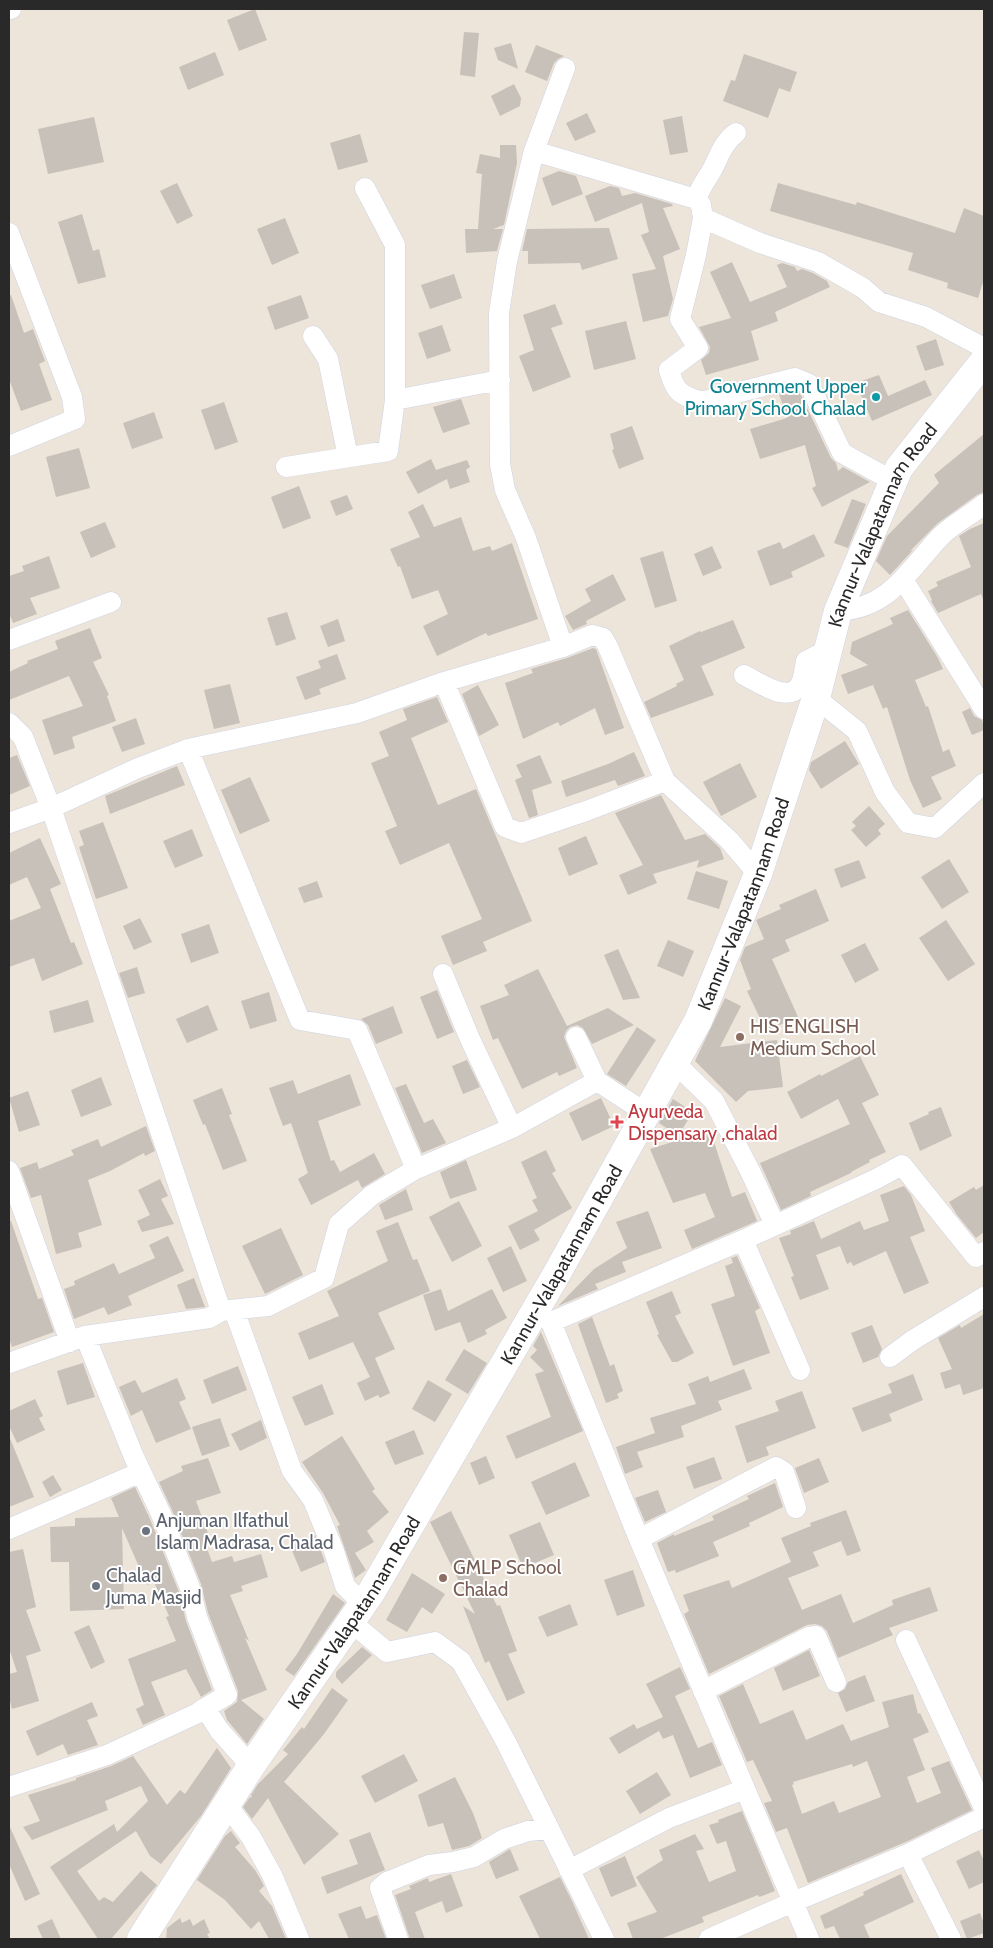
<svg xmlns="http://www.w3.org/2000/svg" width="993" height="1948" font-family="Cabin,sans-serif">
  <rect width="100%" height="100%" fill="#ede4da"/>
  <path fill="#c8c1b9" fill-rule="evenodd" d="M255,9L267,40L239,51L227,20Z
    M464,32L479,33L475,77L460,75Z
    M511,43L518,69L498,60L494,48Z
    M536,45L564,56L558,59L554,63L547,81L525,72Z
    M215,52L224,75L188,90L179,67Z
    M744,54L797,72L790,92L779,88L768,118L723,101L731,80L735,81Z
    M514,84L521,98L520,106L500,116L491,96Z
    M587,113L596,132L575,141L566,123Z
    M682,116L688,152L670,155L663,120Z
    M94,117L104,162L48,174L38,129Z
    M360,134L368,162L338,170L330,143Z
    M500,145H516L517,163L504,225L493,229H503L497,251L466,253L465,229H478L482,174L476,173L480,154L500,158Z
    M559,171L576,176L583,194L552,206L542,178Z
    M177,183L193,216L177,224L160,191Z
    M778,183L856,205L857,202L955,233L964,208L984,216V279L978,298L947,288L948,283L908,270L913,253L770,211Z
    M610,186L619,188L622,196L635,193L672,204L673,206L663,208L680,249L663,256L673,299L668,316L643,322L632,274L656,269L641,235L649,232L642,203L595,222L585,196Z
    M82,214L93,251L99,249L106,277L78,284L58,222Z
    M285,218L299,253L272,265L257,229Z
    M609,228L618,259L582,270L580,263L528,264V251H522L527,229Z
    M732,262L750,302L787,287L777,265L782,263L795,267L797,271L802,269L813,273L827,281L830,287L775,312L778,321L751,331L759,360L706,375L701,360L709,353L710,347L699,327L731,318L710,272Z
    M454,274L462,298L430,309L421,285Z
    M11,295L24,333L33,329L45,361L39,364L52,400L21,411L9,379V296Z
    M301,295L309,318L275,330L267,307Z
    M555,304L563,324L551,328L571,377L533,392L519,356L534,350L523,315Z
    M626,321L636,359L594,370L585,331Z
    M442,325L451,351L427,359L418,333Z
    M936,339L944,365L925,371L916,346Z
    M879,375L888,396L925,380L932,395L872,421L856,383Z
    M794,390L800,393L831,458L836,463L838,471L843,467L870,482L822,507L812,488L816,486L805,445L760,459L750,429L787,418L779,394Z
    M461,399L470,424L443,433L433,407Z
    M224,402L238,442L215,450L201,410Z
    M154,412L163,438L132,449L123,423Z
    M632,426L644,459L619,469L612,450L614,449L610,434Z
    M984,434V492L977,495L938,523L910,551L913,550L890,575L876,561L887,536L939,483L934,475Z
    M79,448L90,488L56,497L46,457Z
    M431,459L436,470L467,460L470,467L466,470L470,482L450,489L447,479L418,494L406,472Z
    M299,486L311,518L283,529L271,497Z
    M347,495L353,509L336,516L330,501Z
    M852,499L866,504L848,548L834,543Z
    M423,504L434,527L461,517L473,551L490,546L492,551L512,543L538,619L488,636L486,633L437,656L423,626L448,614L438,590L412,599L400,566L398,567L390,549L420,537L408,512Z
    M105,522L116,547L91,558L80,532Z
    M984,523V599H983L981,594L938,613L931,601L932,600L928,591L938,586L936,582L971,567L959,536L970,529Z
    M814,534L825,556L791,572L793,577L770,586L757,551L780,542L783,549Z
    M712,546L722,568L703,576L694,554Z
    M663,551L677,601L655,608L640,558Z
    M49,556L60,588L30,598L37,614L13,623L9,613V576L24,571L22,566Z
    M613,574L626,600L586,621L587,624L573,630L565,616L591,601L585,589Z
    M908,610L938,658L943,669L915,680L926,707L928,706L943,752L949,749L956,766L931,777L942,799L923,808L910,780L887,707L883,709L873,685L848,694L841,675L868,665L850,654L852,642L893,624L890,618Z
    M287,612L296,639L276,646L267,618Z
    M338,619L345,641L328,647L320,626Z
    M733,620L745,648L701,666L714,695L651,718L644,702L677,686L676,684L684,680L669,646L700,631L701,632Z
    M90,628L102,658L93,662L109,695L107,696L116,721L72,737L75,748L54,755L42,720L83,706L69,676L9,700V672L28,663L27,661L58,649L55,641Z
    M593,648L596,649L624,728L605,735L595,708L560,726L558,722L523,739L505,683L533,673L531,669L537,667L567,658Z
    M337,654L346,679L319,689L321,694L305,700L296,677L321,668L318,661Z
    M230,684L240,723L214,729L204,690Z
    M478,685L499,725L479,736L462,694Z
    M437,697L448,722L411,738L438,805L476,789L532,921L483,942L487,951L453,965L441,936L482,919L449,843L400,865L385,831L397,826L371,763L389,756L379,732L407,720L403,709Z
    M970,708L974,716L982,720L984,726V730L972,735L962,712Z
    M136,718L145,744L122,752L112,727Z
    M845,741L859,764L821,789L809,770L811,762Z
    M634,752L645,776L618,786L615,780L566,797L561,781L608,764Z
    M17,755L30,786L9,795V758Z
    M540,755L552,783L532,790L538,815L529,818L515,780L522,777L516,765Z
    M740,763L757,797L721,816L703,782Z
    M177,766L185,785L110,814L105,796Z
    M250,777L270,821L240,834L221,790Z
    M661,795L685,840L705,834L720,848L724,859L697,868L699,860L653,874L657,883L628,895L619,875L643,865L615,813Z
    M869,806L885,824L878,830L881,834L866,847L851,830L856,826L852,822Z
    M103,822L128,888L96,899L79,847L84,845L79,831Z
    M192,829L203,856L175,868L163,841Z
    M586,836L598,864L569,876L558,848Z
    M40,838L61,884L50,889L71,943L74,942L83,964L42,981L34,958L9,967V921L41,908L27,877L9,885V853Z
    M949,859L969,892L942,909L921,877Z
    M859,860L866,878L841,888L834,869Z
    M696,871L728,881L719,909L687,899Z
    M317,881L323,897L304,903L298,888Z
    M816,889L829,921L785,940L790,951L772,959L798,1017L766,1031L747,991L751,989L740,960L745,947L764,939L756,920L781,909L779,905Z
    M140,918L152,942L134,950L123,926Z
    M946,920L975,964L948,981L919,938Z
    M209,924L219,953L191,963L181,934Z
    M668,940L694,951L683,977L657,966Z
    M865,943L879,970L855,983L841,955Z
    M618,949L640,998L623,1000L604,955Z
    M137,967L145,993L128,998L119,973Z
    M538,969L567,1026L608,1008L634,1025L592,1044L583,1028L577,1025L570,1027L566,1031L564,1037L577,1068L559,1076L557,1072L522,1089L498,1038L493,1040L480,1006L509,995L504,985Z
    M437,990L454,1032L437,1039L420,997Z
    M269,992L277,1021L250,1029L241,1001Z
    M725,998L741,1006L720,1047L777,1040L783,1087L748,1091L736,1102L695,1061Z
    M88,1000L94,1022L54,1033L49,1011Z
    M208,1005L218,1030L187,1043L176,1019Z
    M393,1006L403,1033L376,1044L368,1025L361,1019Z
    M637,1027L656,1040L626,1086L607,1074Z
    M860,1056L879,1095L862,1103L886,1152L869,1160L870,1162L851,1172V1173L810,1192L811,1196L781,1210L760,1163L850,1124L838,1099L801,1119L787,1092L820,1074L821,1076Z
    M467,1060L480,1087L463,1094L452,1066Z
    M350,1074L361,1105L318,1121L331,1161L334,1160L340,1172L374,1153L385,1174L362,1188L358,1180L311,1205L298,1179L308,1173L291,1123L283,1126L269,1088L293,1080L298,1094Z
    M101,1077L112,1105L81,1117L71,1090Z
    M406,1084L424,1123L433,1119L446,1143L422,1153L395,1088Z
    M222,1088L232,1114L229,1115L247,1161L223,1170L205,1124L203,1125L193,1100Z
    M28,1091L40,1125L19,1132L9,1098Z
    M601,1098L614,1126L582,1141L569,1113Z
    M673,1099L693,1112L678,1136L659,1123Z
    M941,1107L952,1136L920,1151L909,1123L929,1114L928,1112Z
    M146,1126L155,1151L145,1156L144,1153L110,1171L88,1180L102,1225L78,1233L82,1247L56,1254L41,1195L31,1198L20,1168L37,1162L39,1169L74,1155L71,1150L98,1139L101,1147Z
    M710,1130L732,1197L745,1192L757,1221L692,1249L684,1230L715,1217L705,1193L673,1203L650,1149Z
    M546,1150L556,1171L552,1173L572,1208L534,1230L540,1240L520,1250L508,1226L538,1211L532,1200L537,1198L521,1162Z
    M466,1160L477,1190L450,1199L440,1172Z
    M160,1179L168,1196L161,1199L174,1224L142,1232L137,1221L150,1215L138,1190Z
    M984,1185V1232L976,1238L957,1215L949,1202L974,1187L976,1190Z
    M904,1186L911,1195L925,1231L910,1237L929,1283L904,1294L886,1251L853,1266L851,1262L847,1264L840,1246L816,1255L829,1289L800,1300L791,1277L794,1276L779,1238L791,1234L790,1231L814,1221L821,1239L860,1221L864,1230L889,1221L880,1195Z
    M406,1189L413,1210L385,1220L379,1205Z
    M459,1201L482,1246L452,1262L429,1217Z
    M648,1211L662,1248L622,1262L626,1272L595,1284L598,1289L558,1306L594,1269L627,1248L616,1222Z
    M9,1221H11L38,1299L42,1298L54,1332L12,1347L9,1338Z
    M398,1222L413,1260L417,1259L430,1291L378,1313L395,1349L375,1358L390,1393L380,1398L378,1395L365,1401L357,1383L370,1377L353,1342L309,1360L298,1333L339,1316L327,1291L388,1261L376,1231Z
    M281,1228L303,1275L265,1294L242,1246Z
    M168,1236L184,1271L128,1296L132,1305L108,1315L104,1307L74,1319L64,1289L75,1285L74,1281L114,1263L119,1274L155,1258L149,1245Z
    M511,1246L527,1281L503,1292L487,1258Z
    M737,1256L760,1308L755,1311L770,1353L733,1366L711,1304L735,1296L725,1266L733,1263L731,1258Z
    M194,1278L205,1307L186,1309L177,1285Z
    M441,1289L448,1311L492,1289L507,1318L485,1330L487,1334L468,1343L460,1322L435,1331L423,1295Z
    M672,1291L681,1313L675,1316L694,1353L677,1362H672L657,1335L659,1334L646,1302Z
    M984,1314V1388L963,1395L960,1384L945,1389L940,1373L952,1369L938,1338L960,1325L961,1328Z
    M592,1317L610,1366L614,1364L623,1391L617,1394L619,1398L606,1403L578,1324Z
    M872,1325L882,1349L878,1357L863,1363L851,1333Z
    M541,1332L583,1431L516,1459L506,1436L551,1417L535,1374L544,1371L530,1357L537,1350L533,1346Z
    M464,1349L487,1363L468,1394L445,1380Z
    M83,1363L95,1397L67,1405L57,1371Z
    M238,1366L247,1390L212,1404L203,1380Z
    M744,1369L752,1389L718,1401L722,1410L681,1426L684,1437L637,1452L643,1467L625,1474L616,1447L655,1433L650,1418L696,1404L688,1384L708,1376L710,1382Z
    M913,1374L923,1400L889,1414L892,1421L862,1432L852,1408L892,1393L888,1384Z
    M177,1378L186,1399L179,1402L191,1429L156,1443L142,1410L131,1416L119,1387L135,1380L142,1393Z
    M428,1380L452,1394L435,1422L412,1409Z
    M322,1384L334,1414L305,1426L292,1397Z
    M802,1391L816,1428L766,1447L769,1455L747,1463L735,1426L779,1411L775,1401Z
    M35,1399L43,1416L39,1418L45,1430L17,1443L9,1426V1411Z
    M220,1418L230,1446L202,1456L192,1427Z
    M261,1420L267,1438L240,1451L231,1434Z
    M414,1430L424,1454L395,1465L385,1442Z
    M9,1436L34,1497L9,1507Z
    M342,1436L375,1489L372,1491L389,1512L367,1531L374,1542L355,1553L366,1570L355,1578L337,1526L340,1525L323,1493L302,1462Z
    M486,1456L495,1478L479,1485L470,1463Z
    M714,1457L722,1479L694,1489L686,1467Z
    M208,1458L221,1493L196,1501L209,1536L203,1538L212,1562L232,1556L234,1562L261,1554L268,1577L241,1586L243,1591L230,1595L249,1641L245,1638L267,1690L241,1700L264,1719L247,1744L227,1720L224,1711L237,1702L238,1691L208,1613L201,1584L172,1510L159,1482L183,1471L181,1466Z
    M819,1458L829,1482L804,1493L795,1468Z
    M575,1462L590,1496L546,1515L531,1482Z
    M53,1475L62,1490L50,1497L42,1482Z
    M775,1483L783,1507L749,1523L750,1526L713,1542L719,1556L676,1573L675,1570L668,1572L657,1543L674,1534V1536L714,1520L712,1516L749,1499L747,1496Z
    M135,1487L150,1519L179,1592L186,1621L212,1690L201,1697L186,1669L151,1682L165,1715L143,1725L136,1709L144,1705L128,1659L176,1641L166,1617L169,1616L154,1582L147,1585L122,1528L124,1609L70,1611L69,1562H51L50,1527L75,1526V1518L119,1517L111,1498Z
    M658,1490L666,1512L645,1522L635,1498Z
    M846,1510L861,1551L847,1556L841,1541L813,1552L819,1566L788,1578L802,1610L841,1594L853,1623L893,1605L892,1600L930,1587L938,1611L889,1628L893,1635L838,1658L827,1631L822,1626L815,1624L807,1625L709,1674L684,1614L689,1611L683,1595L729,1580L732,1588L791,1562L781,1538L811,1526L810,1523Z
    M451,1511L497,1606L500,1605L517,1651L508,1654L525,1693L507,1701L489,1661L485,1663L463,1606L475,1614L430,1522Z
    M540,1522L554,1555L523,1568L509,1535Z
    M315,1535L325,1562L301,1572L290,1546Z
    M23,1549L36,1607L26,1610L41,1651L26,1656L39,1701L12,1709L9,1697V1674L17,1672L9,1648V1552Z
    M633,1570L645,1606L617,1616L604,1580Z
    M412,1573L445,1594L432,1614L422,1607L407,1632L386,1620Z
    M333,1594L345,1603L294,1676L285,1670L297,1654Z
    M570,1604L578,1625L547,1637L538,1617Z
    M89,1625L105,1662L91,1669L74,1632Z
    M362,1647L372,1655L342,1684L336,1677V1672Z
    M809,1650L820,1676L783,1691L774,1668Z
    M680,1667L690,1689L675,1696L698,1748L712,1742L722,1765L690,1778L673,1735L663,1739L659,1731L619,1754L609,1738L634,1724L637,1729L663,1717L646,1684Z
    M865,1675L875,1701L846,1712L838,1693L845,1689L848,1682Z
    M743,1684L760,1724L793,1710L806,1740L843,1724L851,1741L889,1727L882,1702L913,1694L918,1714L920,1713L929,1732L913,1739L925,1770L907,1777L917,1803L941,1793L931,1768L949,1761L972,1810L908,1841L808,1883L787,1828L776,1832L764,1803L772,1801L753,1760L747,1762L719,1696ZM867,1761L881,1797L839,1813L834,1801L802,1814L792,1785L794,1784L793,1782L852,1764L853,1767Z
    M332,1688L348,1700L324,1734L284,1782L339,1834L304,1865L268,1798L252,1819L243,1807L250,1797L252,1798L251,1795L258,1784L288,1754L283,1750L302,1727L304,1729Z
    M92,1702L98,1716L87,1720L98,1745L68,1755L63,1744L37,1756L26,1731Z
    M217,1748L231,1768L201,1816L161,1864L150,1856L136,1831L77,1871L99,1901L104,1897L113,1902L141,1871L157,1885L111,1939H98L50,1867L114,1824L117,1832L148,1801L141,1786L105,1801L108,1810L32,1840L23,1827L40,1821L28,1795L76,1780V1778L111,1766L133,1756L167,1805L180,1790L185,1794Z
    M404,1754L418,1781L375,1803L361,1776Z
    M657,1772L671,1795L640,1814L626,1791Z
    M455,1777L473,1813L482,1838L469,1846L452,1850L443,1823L428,1827L418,1795Z
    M742,1811L775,1891L759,1897L758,1895L702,1917L704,1922L660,1939H633L627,1923L657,1912L636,1877L663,1860L659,1850L695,1834L704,1849L696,1851L709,1882L736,1871L726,1841L717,1844L709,1825L719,1822L718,1820Z
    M9,1825L40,1894L25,1901L9,1864Z
    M231,1831L240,1843L235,1847L255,1870L261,1880L264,1886L259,1891L272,1906L286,1939H269L259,1921L251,1929L225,1900L197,1880L225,1836Z
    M370,1832L385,1870L327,1894L321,1877L358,1864L349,1840Z
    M510,1849L519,1870L496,1879L489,1862Z
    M979,1850L984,1861V1882L969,1889L956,1861Z
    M625,1856L637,1886L611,1897L599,1868Z
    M451,1874L463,1906L446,1913L442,1901L415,1912L425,1939H410L395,1895L411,1889L409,1886L428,1878L429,1882Z
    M901,1874L914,1902L864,1925L870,1939H840L834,1926L825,1929L820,1916L864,1895L863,1892Z
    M560,1877L572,1901L589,1939H540L519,1896Z
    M361,1906L366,1919L377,1915L386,1939H349L338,1914Z
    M980,1913L984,1924V1933L967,1939L960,1921Z
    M180,1918L182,1923L190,1919L193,1926L204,1919L210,1933L207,1934L210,1939H166L167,1928Z
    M52,1919L61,1939H43L37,1926Z"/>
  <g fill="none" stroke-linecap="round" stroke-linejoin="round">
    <g stroke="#cfd4e4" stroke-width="21">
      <path id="minor" d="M9,9H11
        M534,151L696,199L701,205L703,218L696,255L680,319L698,348L669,370C675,392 680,395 701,402L795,378L809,384L842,453L893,481
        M365,188L395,245V400
        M696,199C700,188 706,180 712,170C719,157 723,142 736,133
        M703,218L760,243L818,262L863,288L879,302L926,317L984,348
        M9,233L72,397L75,419L9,446
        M313,336L328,359L348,457
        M286,467L388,451L395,400L500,380
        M904,581L984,709
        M838,611C891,608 909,569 941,536C953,524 971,515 984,504
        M9,640L111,602
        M563,647L526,538L505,490L500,464L499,313L507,261L534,151L565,68
        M744,675C760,683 792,707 802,681C804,675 805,667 806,661L829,649
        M444,682L505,827L521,833L586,811L665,781
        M816,698L857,731L885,792L908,823L935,828L984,783
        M9,723L23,737L51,808L221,1311
        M188,749L300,1020L357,1030L416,1169
        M9,823L51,808L138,768L188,749L357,713L444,682L563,647L592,635L603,638L608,647L665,781L729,840L758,874
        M443,974L470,1039L512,1128
        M675,1063L714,1101L750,1171L775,1225
        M597,1081L646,1113
        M9,1171L70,1342
        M743,1240L800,1370
        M234,1310L292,1471L313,1500L334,1551L345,1586L363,1604
        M534,1312L551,1322L639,1539L793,1902L908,1854L984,1817
        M551,1322L743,1240L876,1179L902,1165L976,1257L984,1252
        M85,1336L134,1457L161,1514L190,1588L197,1617L227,1695L205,1708L219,1730L251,1766
        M890,1357L913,1340L984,1297
        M9,1363L85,1336L209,1318L221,1311L268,1306L324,1278L339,1224L372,1195L416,1169L512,1128L597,1081L576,1037
        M9,1529L141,1472
        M639,1539L776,1467L784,1472L796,1508
        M351,1622L387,1652L435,1642L461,1661L506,1742L604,1939
        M906,1640L984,1808
        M703,1691L809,1637L816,1636L836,1682
        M9,1787L107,1755L198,1713L205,1708
        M227,1805L251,1837L272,1875L299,1939
        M908,1854L951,1939
        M569,1870L669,1818L745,1789
        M398,1939L380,1888L387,1882L429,1865L453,1862L474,1857L504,1839L528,1831L549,1829
        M709,1939L793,1902L809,1939"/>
    </g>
    <g stroke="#cfd4e4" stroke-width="29">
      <g id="secondary">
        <path id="s1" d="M141,1939L251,1766L372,1591L556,1275L698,1021L758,874L816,698L838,611L899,468L984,361"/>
      </g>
    </g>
    <use href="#minor" stroke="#fff" stroke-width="20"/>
    <use href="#secondary" stroke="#fff" stroke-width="28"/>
  </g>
  <circle fill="#0f9aa8" stroke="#fff" stroke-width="2" cx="876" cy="397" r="5"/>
  <g fill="#8d6e63" stroke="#fff" stroke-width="2">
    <circle cx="740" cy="1037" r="5"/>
    <circle cx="443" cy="1578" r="5"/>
  </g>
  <path fill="#e0444e" stroke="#fff" stroke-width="2" d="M614.5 1114.5h5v5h5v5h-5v5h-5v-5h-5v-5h5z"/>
  <g fill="#6b7280" stroke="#fff" stroke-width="2">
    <circle cx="146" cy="1531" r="5"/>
    <circle cx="96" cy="1586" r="5"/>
  </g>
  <g text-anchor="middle" stroke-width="4" stroke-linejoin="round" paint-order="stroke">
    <g font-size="19" fill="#0d838f" stroke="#fff" text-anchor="end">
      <text x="866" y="393">Government Upper<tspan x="866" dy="22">Primary School Chalad</tspan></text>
    </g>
    <g font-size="19" fill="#292929" stroke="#fff">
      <text dy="7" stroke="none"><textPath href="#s1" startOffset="1605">Kannur-Valapatannam Road</textPath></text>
      <text dy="7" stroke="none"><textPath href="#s1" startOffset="1200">Kannur-Valapatannam Road</textPath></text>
      <text dy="7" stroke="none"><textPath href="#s1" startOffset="795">Kannur-Valapatannam Road</textPath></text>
      <text dy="7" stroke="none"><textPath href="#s1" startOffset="390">Kannur-Valapatannam Road</textPath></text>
    </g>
    <g font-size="19" fill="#785e54" stroke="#fff" text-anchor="start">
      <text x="750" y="1033">HIS ENGLISH<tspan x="750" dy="22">Medium School</tspan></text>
      <text x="453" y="1574">GMLP School<tspan x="453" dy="22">Chalad</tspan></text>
    </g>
    <g font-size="19" fill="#be3a42" stroke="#fff" text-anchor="start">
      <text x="628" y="1118">Ayurveda<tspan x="628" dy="22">Dispensary ,chalad</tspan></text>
    </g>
    <g font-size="19" fill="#5b616d" stroke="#fff" text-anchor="start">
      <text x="156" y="1527">Anjuman Ilfathul<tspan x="156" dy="22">Islam Madrasa, Chalad</tspan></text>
      <text x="106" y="1582">Chalad<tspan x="106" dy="22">Juma Masjid</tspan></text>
    </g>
  </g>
  <rect width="993" height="1948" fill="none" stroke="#292929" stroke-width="20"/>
</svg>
